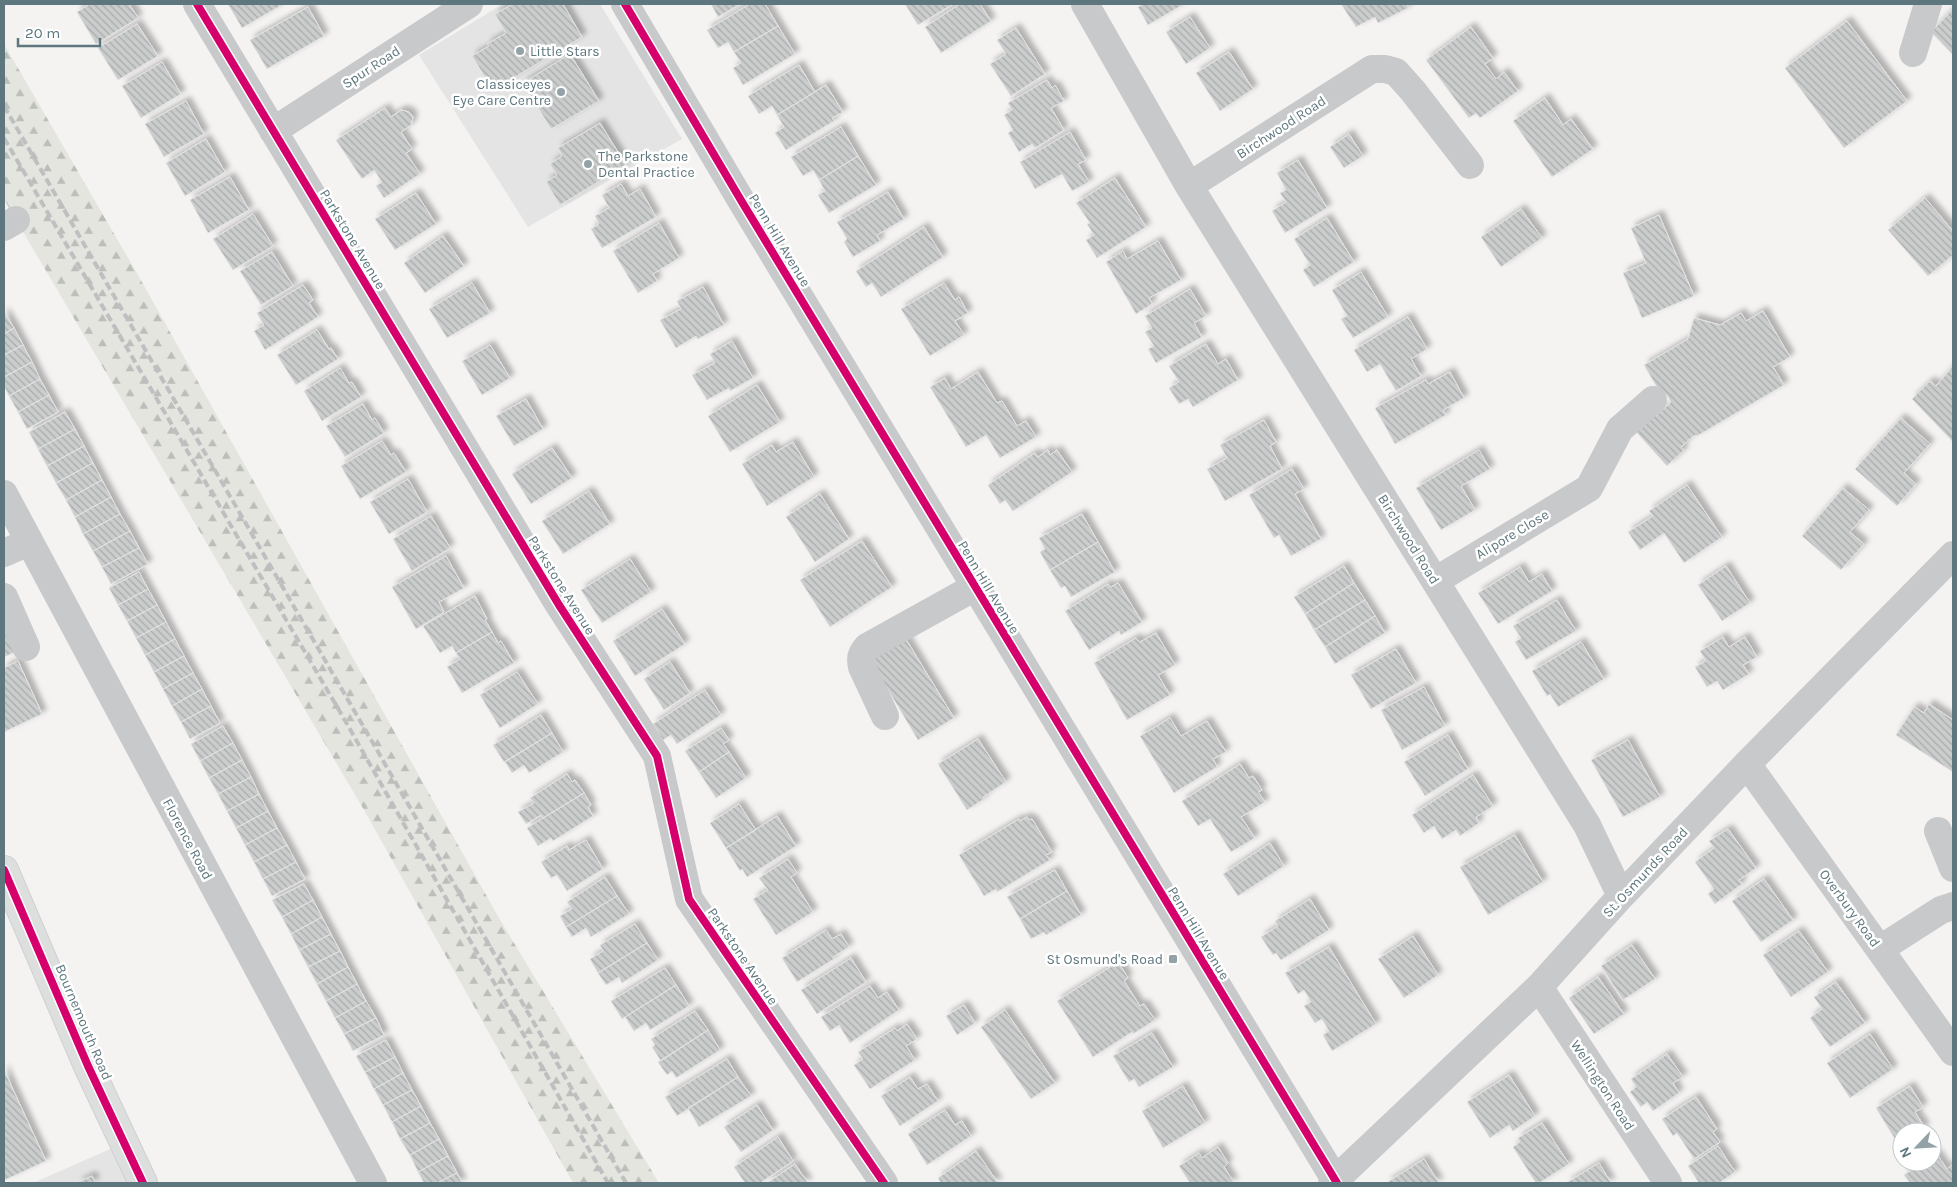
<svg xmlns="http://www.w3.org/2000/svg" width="1957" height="1187" font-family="Karla,sans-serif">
  <defs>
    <pattern id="forest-firs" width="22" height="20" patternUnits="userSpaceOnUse" patternTransform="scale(1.25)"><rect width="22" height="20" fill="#e4e5df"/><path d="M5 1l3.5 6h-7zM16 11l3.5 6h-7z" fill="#bcbeba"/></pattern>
    <pattern id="building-back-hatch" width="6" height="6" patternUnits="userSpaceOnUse" patternTransform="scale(1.25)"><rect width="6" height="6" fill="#cbcdcd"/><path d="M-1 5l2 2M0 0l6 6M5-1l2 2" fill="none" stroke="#a8abac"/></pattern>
    <filter id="shadow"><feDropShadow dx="4.5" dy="-4.5" stdDeviation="2.5" flood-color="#0004"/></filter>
  </defs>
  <rect width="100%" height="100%" fill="#f4f3f2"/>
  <path fill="#e3e4e3" d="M503,4H600L682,139L528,227L419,55Z
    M124,1143L153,1183H33Z"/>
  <path fill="url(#forest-firs)" d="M4,44L138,275L499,918L659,1183H573L364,810L16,220L4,199Z"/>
  <path fill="url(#building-back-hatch)" stroke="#e3e2e2" filter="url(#shadow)" d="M90,4H129L138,18L96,44L77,12Z
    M228,4H278L280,6L242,28Z
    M513,4H563L582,37L493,90L472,56L489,46L487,44L506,33L495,14Z
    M711,4H740L718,17Z
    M750,4H765L778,26L734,52L728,42L718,48L707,30Z
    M905,4H953L918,25Z
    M960,4H980L991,21L941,53L925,27Z
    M1141,4H1184L1148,25L1138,7L1142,5Z
    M1341,4H1407L1408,8L1378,23L1375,17L1356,27Z
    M308,7L324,36L267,69L250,40Z
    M1953,9V55L1931,32Z
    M1190,17L1210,48L1186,64L1166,32Z
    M1847,21L1907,101L1844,148L1785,68Z
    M137,24L158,56L118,80L98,48Z
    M778,26L795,54L743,85L733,68L741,63L734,52Z
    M1471,27L1493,58L1485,64L1496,79L1504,72L1518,91L1480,118L1476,113L1469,118L1426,60Z
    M1016,28L1045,74L1011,96L990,64L1006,54L997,40Z
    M1229,52L1253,89L1220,111L1196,73Z
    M570,54L599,101L551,129L523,83Z
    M162,62L181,94L141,118L122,86Z
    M799,65L815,92L777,115L772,106L759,114L748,96Z
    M1047,80L1052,88L1055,85L1064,101L1051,108L1064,130L1035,148L1032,144L1019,152L1008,133L1013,130L1004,115L1012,110L1008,103Z
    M826,85L843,112L832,118L834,121L786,150L775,133L784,127L777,115Z
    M1545,98L1563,125L1571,119L1593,149L1552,177L1513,121Z
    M186,101L204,134L164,157L145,124Z
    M385,108L391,117L401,110L409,112L413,117L411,125L401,132L412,149L406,153L420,174L384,198L376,186L382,182L374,170L362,179L336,140Z
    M600,123L626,165L560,205L546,182L557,175L550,164L562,156L558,148Z
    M841,127L858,156L819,180L813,170L803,176L791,157Z
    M1070,132L1086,160L1078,164L1089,182L1072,191L1062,174L1035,189L1020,162Z
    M1349,134L1363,156L1344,168L1330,147Z
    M206,139L225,172L185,196L166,163Z
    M858,156L876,185L829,213L818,195L825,191L819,180Z
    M1298,160L1327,208L1285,233L1272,211L1286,202L1280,193L1286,190L1277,173Z
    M230,177L249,210L208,233L190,200Z
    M1115,178L1146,227L1097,258L1086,240L1094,235L1087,224L1090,223L1076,203Z
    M621,184L628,196L640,189L656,217L602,248L591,229L599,224L595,216L609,208L602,195Z
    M888,192L904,219L877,235L880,241L853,257L844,242L847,239L837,222Z
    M416,193L436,224L395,250L375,219Z
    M1925,198L1953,231V255L1928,276L1888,230Z
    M1521,209L1542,238L1501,267L1481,237Z
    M253,214L273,246L233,270L213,239Z
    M1659,215L1694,296L1642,318L1623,273L1646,263L1631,228Z
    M1327,218L1354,262L1314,287L1303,270L1310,265L1294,239Z
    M659,223L679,258L653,274L657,281L638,293L613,251Z
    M924,227L943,257L881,297L872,283L866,287L856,271Z
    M443,236L464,266L425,293L404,263Z
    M1158,241L1181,280L1149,298L1152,304L1136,314L1106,262L1123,251L1127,259Z
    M272,252L293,286L261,305L240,271Z
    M1361,272L1388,317L1353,338L1341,319L1347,316L1332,290Z
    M472,283L490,313L447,338L429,309Z
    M944,283L955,300L959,297L968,313L955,321L964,335L930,356L901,309Z
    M303,285L313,300L309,303L318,317L265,350L254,331L264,325L257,313Z
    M703,287L724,325L698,339L696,336L676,348L660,320L681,309L677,301Z
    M1190,289L1206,316L1194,323L1202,337L1156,363L1148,349L1154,346L1145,332L1152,328L1145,316Z
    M1763,311L1790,357L1773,367L1784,385L1697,436L1696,435L1692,437L1681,447L1684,450L1667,466L1630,425L1648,408L1656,416L1671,402L1666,394L1662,396L1644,365L1688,339L1694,318L1720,325L1741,313L1746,321Z
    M4,312L14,328L4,334Z
    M1408,317L1427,349L1411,359L1421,376L1396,391L1380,364L1367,372L1354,350Z
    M14,328L23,345L4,355V334Z
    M317,330L329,349L331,348L338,359L296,385L277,355Z
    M732,341L753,378L730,391L729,388L707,400L692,375L715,363L710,354Z
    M1206,344L1218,364L1226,359L1238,380L1193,407L1188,399L1179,404L1169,388L1179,382L1169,366Z
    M23,345L32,362L4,377V355Z
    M490,345L510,378L482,395L462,361Z
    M32,362L40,379L9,396L4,386V377Z
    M1953,366V442L1912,399L1930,381L1936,386Z
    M340,368L349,383L352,382L361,397L322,421L304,391Z
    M978,372L997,403L1002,401L1017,426L1026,421L1036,437L1000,458L986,435L966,447L930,387L945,378L951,389Z
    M1450,372L1464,398L1443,410L1446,415L1395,444L1375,408L1426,380L1428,384Z
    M40,379L49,395L18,412L9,396Z
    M757,385L780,422L730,452L708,416Z
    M49,395L58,412L27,429L18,412Z
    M526,399L543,429L514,446L496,416Z
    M363,404L372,420L375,418L384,433L345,457L326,426Z
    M65,412L75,429L38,449L29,432Z
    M1901,418L1930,444L1904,473L1916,484L1897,506L1855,469Z
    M1264,420L1276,442L1270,446L1282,469L1225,501L1207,469L1227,458L1220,445Z
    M75,429L84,446L47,466L38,449Z
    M382,441L391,455L394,453L406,472L360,499L341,466Z
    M793,442L814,477L767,506L742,464L772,445L776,452Z
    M84,446L93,463L56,483L47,466Z
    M552,448L572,478L531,504L512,474Z
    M1048,450L1050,455L1057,450L1072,472L1013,511L1005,500L1000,504L988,485L1035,453L1038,457Z
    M1479,450L1490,469L1461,486L1475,510L1441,530L1416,488Z
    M93,463L102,480L66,500L56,483Z
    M1292,469L1304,489L1295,494L1321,539L1291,556L1279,535L1274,538L1249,495Z
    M408,479L427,512L389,534L370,502Z
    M102,480L111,497L75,517L66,500Z
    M1687,485L1722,537L1684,563L1664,533L1640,550L1628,532L1653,516L1649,511Z
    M1843,488L1869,510L1850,532L1864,544L1841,570L1802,536Z
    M589,491L610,524L563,554L542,521Z
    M820,494L849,539L815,562L786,517Z
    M111,497L120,514L83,534L75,517Z
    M120,514L130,531L93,551L83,534Z
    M1082,514L1098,542L1050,570L1040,552L1045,549L1039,538Z
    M431,516L450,548L412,571L393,539Z
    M130,531L139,548L102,567L93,551Z
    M862,541L892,587L830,627L800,580Z
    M1098,542L1115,572L1071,597L1065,586L1061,588L1050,570Z
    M139,548L148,564L111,584L102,567Z
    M446,556L464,588L439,602L444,612L416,629L392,587Z
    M630,559L651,592L602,623L581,590Z
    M1344,566L1354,583L1305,614L1294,597Z
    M1726,566L1750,603L1722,621L1698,585Z
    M1520,567L1529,582L1542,574L1552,591L1498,624L1478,593Z
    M139,572L148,589L118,605L109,588Z
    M1118,583L1142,622L1121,635L1119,631L1089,650L1065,611L1108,584L1111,587Z
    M1354,583L1365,600L1314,630L1305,614Z
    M148,589L157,605L127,621L118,605Z
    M475,596L487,619L485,620L492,632L456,653L452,646L440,653L423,626Z
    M1365,600L1375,616L1325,647L1314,630Z
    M1557,600L1576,631L1526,660L1515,642L1521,638L1513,626Z
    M157,605L166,622L136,638L127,621Z
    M662,609L685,644L635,676L613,641Z
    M1375,616L1385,633L1335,664L1325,647Z
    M166,622L175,639L145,655L136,638Z
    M4,628L15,652L4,657Z
    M492,632L498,643L501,641L514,663L462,693L447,667L460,659L456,653Z
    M1156,633L1175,665L1158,675L1170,695L1127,720L1094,663L1136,638L1140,642Z
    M904,636L954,718L918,740L869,658Z
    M1723,637L1729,647L1745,637L1757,657L1743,665L1749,674L1723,690L1717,681L1707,687L1695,667L1706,661L1700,651Z
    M175,639L184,656L154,672L145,655Z
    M1581,642L1604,679L1558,707L1550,694L1547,696L1532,671Z
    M1396,649L1416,683L1371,709L1351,675Z
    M184,656L193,673L163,689L154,672Z
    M18,661L42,714L4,732V668Z
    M670,662L690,693L664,710L644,679Z
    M517,672L538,704L500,728L480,695Z
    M193,673L202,689L172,706L163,689Z
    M1424,687L1445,726L1402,750L1381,710Z
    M202,689L211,706L181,722L172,706Z
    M705,690L721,715L677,744L671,735L663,740L653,724Z
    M1929,704L1953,720V772L1896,735L1914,707L1924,713Z
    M211,706L220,723L190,739L181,722Z
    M541,715L552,733L504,762L493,745Z
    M1170,718L1181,736L1207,721L1226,752L1213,759L1217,767L1174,793L1140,736Z
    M223,726L233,743L200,761L191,744Z
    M721,728L729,740L723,744L729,752L699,772L685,751Z
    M552,733L563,752L529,773L524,765L512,773L505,762Z
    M1448,735L1468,769L1425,796L1404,762Z
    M978,739L1006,782L983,797L984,799L967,810L938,764Z
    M1628,740L1660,797L1623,817L1591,760Z
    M233,743L242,760L209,778L200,761Z
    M729,752L746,778L716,798L699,772Z
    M242,760L251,777L218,794L209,778Z
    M1240,764L1249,778L1253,776L1262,790L1258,792L1265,802L1241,817L1255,838L1231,852L1210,819L1198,826L1182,801Z
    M567,774L572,782L575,780L584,793L543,818L541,815L526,824L518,812L534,803L530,798Z
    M1473,775L1493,806L1476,817L1479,823L1460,836L1456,830L1442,839L1434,826L1424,833L1412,815Z
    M251,777L259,794L227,811L218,794Z
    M584,793L591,805L588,807L593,816L553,841L551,838L538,846L527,828Z
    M259,794L268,811L236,828L227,811Z
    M739,804L756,830L726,848L710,823Z
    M268,811L277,828L245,845L236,828Z
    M777,816L796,846L747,877L742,869L740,871L726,848Z
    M1027,817L1029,820L1032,819L1052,852L1046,855L1050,860L997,892L996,889L984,896L959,855L1019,819L1020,821Z
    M277,828L287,845L254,862L245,845Z
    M1728,829L1756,868L1739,880L1742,884L1715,904L1708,894L1714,889L1695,862L1714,848L1709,841Z
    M1515,835L1543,882L1488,915L1460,867Z
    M586,840L603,869L567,891L557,875L551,878L541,862L567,846L569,850Z
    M1270,843L1284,866L1238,896L1223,874Z
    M287,845L296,862L263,879L254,862Z
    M788,859L797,873L791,877L813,912L776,935L753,899L768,890L759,878Z
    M296,862L305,879L272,896L263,879Z
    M1055,870L1067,891L1020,919L1007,897Z
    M605,877L617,896L566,927L560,916L572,909L567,902Z
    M1764,879L1793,920L1761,942L1732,901Z
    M304,884L313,900L282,917L272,900Z
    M1067,891L1081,915L1046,935L1044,932L1031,939L1020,919Z
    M617,896L629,914L591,937L586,928L572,937L566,927Z
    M1310,899L1329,930L1281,960L1276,953L1273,955L1261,937L1278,926L1275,921Z
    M313,900L322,917L291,934L282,917Z
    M322,917L331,934L299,950L291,934Z
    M635,924L647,943L598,973L590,959L603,951L600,945Z
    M826,930L832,939L841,934L849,947L833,957L834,959L797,982L782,958Z
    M1799,931L1828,972L1791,997L1763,955Z
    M331,934L340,951L308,967L299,950Z
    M1413,936L1438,975L1404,998L1378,959Z
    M647,943L658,960L622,983L619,977L606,985L598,973Z
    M1632,945L1655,979L1623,1000L1601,966Z
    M1329,947L1376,1024L1332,1051L1323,1035L1329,1031L1322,1019L1315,1023L1304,1006L1311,1002L1304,990L1298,994L1285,973Z
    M340,951L348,967L317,984L308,967Z
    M851,958L866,982L817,1014L801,990Z
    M1118,962L1128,978L1124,981L1140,1006L1144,1004L1155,1020L1133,1034L1132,1032L1093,1057L1057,1001Z
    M348,967L357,984L326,1001L317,984Z
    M665,968L676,985L622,1019L611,1001Z
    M1598,977L1624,1014L1594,1034L1569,998Z
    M1836,982L1865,1023L1830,1047L1810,1018L1822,1009L1814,997Z
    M357,984L366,1001L335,1018L326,1001Z
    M676,985L689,1006L650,1030L646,1023L634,1031L625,1017Z
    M870,986L878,998L887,992L899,1010L850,1043L839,1025L830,1031L821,1017Z
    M366,1001L376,1018L344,1034L335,1018Z
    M964,1005L975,1023L957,1035L946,1016Z
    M1005,1010L1055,1083L1031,1099L981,1027Z
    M695,1011L708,1030L661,1061L652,1047L655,1045L651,1039Z
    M376,1018L384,1035L353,1051L344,1034Z
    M907,1024L917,1039L906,1046L915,1060L870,1089L854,1065L863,1059L858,1052L895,1028L897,1031Z
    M708,1030L720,1050L676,1078L672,1071L667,1075L658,1062Z
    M1152,1033L1173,1067L1139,1087L1134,1079L1129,1082L1113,1056Z
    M1870,1034L1893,1069L1850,1098L1827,1063Z
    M386,1040L395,1057L365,1072L356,1056Z
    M1667,1054L1683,1077L1673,1083L1679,1093L1653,1111L1647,1102L1641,1107L1630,1092L1636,1087L1631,1079Z
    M395,1057L403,1073L374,1089L365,1072Z
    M727,1059L738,1077L677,1116L665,1097Z
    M4,1070L46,1161L5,1180L4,1178Z
    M403,1073L412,1090L383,1105L374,1089Z
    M1509,1075L1535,1116L1513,1131L1509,1125L1490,1138L1467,1102Z
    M738,1077L751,1096L699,1127L688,1108Z
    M910,1077L918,1089L927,1084L938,1101L900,1126L881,1096Z
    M1183,1086L1205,1123L1163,1148L1142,1111Z
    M1910,1086L1923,1107L1915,1112L1925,1128L1918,1132H1902V1142L1898,1144L1876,1108Z
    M412,1090L421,1106L392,1122L383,1105Z
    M1696,1097L1717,1129L1713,1132L1720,1142L1694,1159L1677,1133L1673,1136L1662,1119Z
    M757,1105L773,1130L741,1152L724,1127Z
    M421,1106L430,1123L400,1139L392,1122Z
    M945,1110L955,1125L962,1121L971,1136L927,1165L908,1134Z
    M430,1123L439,1139L410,1155L400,1139Z
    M1542,1123L1569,1164L1539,1183H1536L1513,1147L1520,1142L1518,1138Z
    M778,1137L793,1161L760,1183H745L734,1167Z
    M439,1139L448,1156L418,1172L410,1155Z
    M1718,1146L1735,1172L1719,1183H1699L1688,1166Z
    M1218,1147L1228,1163L1224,1167L1234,1183H1190L1179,1166L1199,1153L1202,1158Z
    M976,1151L998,1183H941L938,1178Z
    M1936,1153L1947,1169L1953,1164V1183H1910L1904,1175L1923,1162H1932V1156Z
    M448,1156L457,1173L437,1183H424L418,1172Z
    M1424,1159L1439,1183H1386Z
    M1599,1163L1611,1183H1566Z
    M795,1164L808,1183H767Z
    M457,1173L462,1183H437Z
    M92,1176L95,1183H77Z"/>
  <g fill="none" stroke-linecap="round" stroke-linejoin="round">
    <g stroke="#cfd0d0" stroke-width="30">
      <path id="highway" d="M4,870L88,1066L143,1183"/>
    </g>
    <path stroke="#c8c9ca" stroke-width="28" d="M197,4L559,605L657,756L689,899L884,1183
      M625,4L742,202L1337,1183
      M1085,4L1189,186L1587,825L1621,896
      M1913,53L1928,4
      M273,131L469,4
      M1189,186L1372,69H1385L1396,72L1413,91L1470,165
      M4,227L16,220
      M4,494L373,1183
      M4,553L29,542
      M1435,581L1589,488L1620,429L1653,400
      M4,597L26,647
      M885,716L862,667C860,658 861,654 867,647L975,587
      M1747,764L1953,1052
      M1938,831L1953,868
      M1880,949L1941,910L1953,906
      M1539,987L1668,1183
      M1332,1183L1539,987L1621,896L1747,764L1953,555"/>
    <use href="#highway" stroke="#dddfde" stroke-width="28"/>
    <path stroke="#bebfc0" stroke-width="4" stroke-dasharray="8 4" stroke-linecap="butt" d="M4,106L366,731L626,1183
      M4,138L343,717L608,1183"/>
    <g stroke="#fff" stroke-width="11">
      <path id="cycleway" d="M197,4L559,605L657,756L689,899L884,1183
        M625,4L742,202L1337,1183
        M4,870L88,1066L143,1183"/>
    </g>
    <use href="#cycleway" stroke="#d6006c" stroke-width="8"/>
  </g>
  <g fill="#92a2a7" stroke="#fff" stroke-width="2">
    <circle cx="520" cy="51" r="5"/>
    <circle cx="561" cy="92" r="5"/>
    <circle cx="588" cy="164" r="5"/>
    <rect x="1168" y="954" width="10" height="10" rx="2.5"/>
  </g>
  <g text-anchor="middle" stroke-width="5" stroke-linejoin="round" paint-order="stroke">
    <g font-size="14" fill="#5e777e" stroke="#fff" text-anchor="start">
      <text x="530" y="56">Little Stars</text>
      <text x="551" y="89" text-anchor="end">Classiceyes<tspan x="551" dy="16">Eye Care Centre</tspan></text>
      <text x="598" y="161">The Parkstone<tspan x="598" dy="16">Dental Practice</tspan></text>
      <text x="1163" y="964" text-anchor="end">St Osmund's Road</text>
    </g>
    <g font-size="14" fill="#5e777e" stroke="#fff">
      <text transform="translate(371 67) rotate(-33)" y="5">Spur Road</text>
      <text transform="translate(1281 127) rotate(-33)" y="5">Birchwood Road</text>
      <text transform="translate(353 239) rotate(59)" y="5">Parkstone Avenue</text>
      <text transform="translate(780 240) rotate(59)" y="5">Penn Hill Avenue</text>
      <text transform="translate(1512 534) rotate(-31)" y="5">Alipore Close</text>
      <text transform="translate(1409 539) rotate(58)" y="5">Birchwood Road</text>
      <text transform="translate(562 585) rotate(58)" y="5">Parkstone Avenue</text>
      <text transform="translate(989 587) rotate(59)" y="5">Penn Hill Avenue</text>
      <text transform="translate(188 839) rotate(62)" y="5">Florence Road</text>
      <text transform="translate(1645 872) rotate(-47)" y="5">St. Osmunds Road</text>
      <text transform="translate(1850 908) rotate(54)" y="5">Overbury Road</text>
      <text transform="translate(1199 933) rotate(59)" y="5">Penn Hill Avenue</text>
      <text transform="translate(743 956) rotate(56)" y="5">Parkstone Avenue</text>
      <text transform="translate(84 1022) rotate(67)" y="5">Bournemouth Road</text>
      <text transform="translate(1603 1085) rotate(57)" y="5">Wellington Road</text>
    </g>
  </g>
  <rect width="1957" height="1187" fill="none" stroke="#5e777e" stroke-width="10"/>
  <g transform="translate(1917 1147) rotate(245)"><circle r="24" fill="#ffffff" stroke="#bfc9cb"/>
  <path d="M0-4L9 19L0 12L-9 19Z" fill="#92a2a7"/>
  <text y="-8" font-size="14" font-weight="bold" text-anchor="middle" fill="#5e777e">N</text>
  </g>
  <path d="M18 38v8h82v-8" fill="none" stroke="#5e777e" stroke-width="2.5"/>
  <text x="25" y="38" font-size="15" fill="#5e777e" stroke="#ffffff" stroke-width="4" paint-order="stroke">20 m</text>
</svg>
